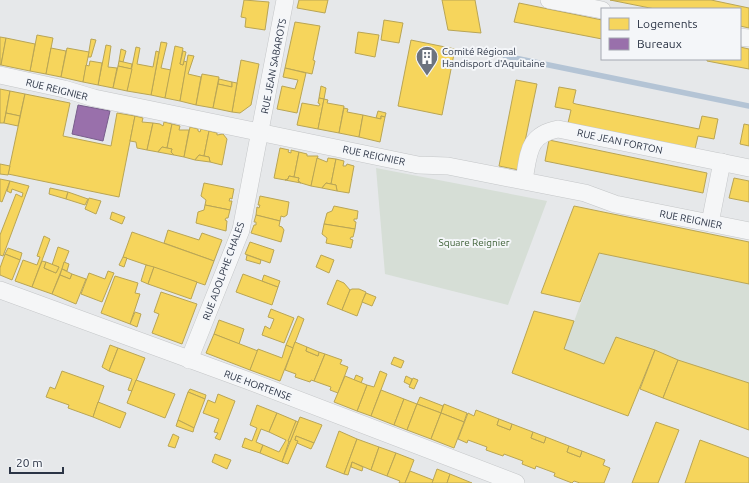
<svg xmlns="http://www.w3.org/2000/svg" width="749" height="483" viewBox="0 0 749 483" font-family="Ubuntu,sans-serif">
  <rect width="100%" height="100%" fill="#e6e8ea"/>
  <!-- green -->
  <g fill="#d6ded6">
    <path d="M376 168 547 201 508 305 385 274Z"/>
    <path d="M599 253 749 284V383L678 360 617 337 604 364 564 349Z"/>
  </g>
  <!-- homes -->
  <g fill="#f6d55c" stroke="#b9a555">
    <path d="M244 0 269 2 265 30 245 27 246 18 241 17Z"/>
    <path d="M299 0H328L325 13 297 8Z"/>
    <path d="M442 0H475L481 33 448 30Z"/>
    <path d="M610 0H711L749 8V28L740 26V9H655Z"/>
    <path d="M519 3 602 20V39L514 22Z"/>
    <path d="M384 20 403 23 399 43 381 40Z"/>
    <path d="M295 22 320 26 313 60 315 61 312 74 285 68Z"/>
    <path d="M358 32 379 35 375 57 355 53Z"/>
    <path d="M37 35 53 38 46 74 30 71Z"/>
    <path d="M0 37 6 38 1 65H0Z"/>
    <path d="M6 38 35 44 30 71 1 65Z"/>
    <path d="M91 39 96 40 91 57H88Z"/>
    <path d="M411 40 455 49 442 115 398 106Z"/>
    <path d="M161 42 167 43 161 68 171 70 165 98 151 95Z"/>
    <path d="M106 45 111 46 108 67 117 68 113 88 98 85Z"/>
    <path d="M175 46 183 48 180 64 183 65 184 61 187 62 180 101 165 98Z"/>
    <path d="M136 47 140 48 137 64 153 67 156 51 159 52 151 95 127 91Z"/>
    <path d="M740 47 749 49V69L707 61V59H740Z"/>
    <path d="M51 48 66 51 61 77 46 74Z"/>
    <path d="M67 48 89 52 83 82 61 77Z"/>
    <path d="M121 49 126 51 123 62 119 61Z"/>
    <path d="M183 51 186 52 183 65 180 64Z"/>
    <path d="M188 55 194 56 188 74 201 77 196 105 180 101Z"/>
    <path d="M241 60 259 64 251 105 240 113 232 112Z"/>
    <path d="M90 61 102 63 98 85 83 82 86 65 89 66Z"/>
    <path d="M119 61 132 64 131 69 118 66Z"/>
    <path d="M118 66 132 69 127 91 113 88Z"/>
    <path d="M285 68 306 73 297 113 277 109 282 86 295 89 298 80 283 77Z"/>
    <path d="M202 74 219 77 213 108 196 105Z"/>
    <path d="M219 79 232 82V87L218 84Z"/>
    <path d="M516 80 537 84 519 170 499 166Z"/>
    <path d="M232 82 237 83 232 112 213 108 218 84 232 87Z"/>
    <path d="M321 86 326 88 324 99 319 98Z"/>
    <path d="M559 87 576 90 573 103 576 104 699 129 702 116 718 119 714 139 698 136 695 149 568 123 571 110 555 107Z"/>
    <path d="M0 89 10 91 4 123H0Z"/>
    <path d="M10 91 25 94 20 116 6 113Z"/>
    <path d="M25 94 70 103 63 136 111 146 117 113 135 116 119 197 8 174Z"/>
    <path d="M319 98 324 99 318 129 297 125 302 103 319 106 320 104 318 103Z"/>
    <path d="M324 99 328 100 327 103 344 106 339 133 318 129Z"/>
    <path d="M344 108 348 109 347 112 363 115 359 137 339 133Z"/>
    <path d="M378 111 386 113 385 117 381 116V119L376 118Z"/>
    <path d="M6 113 20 116 18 126 4 123Z"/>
    <path d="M363 115 381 119V116L385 117 380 142 359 137Z"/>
    <path d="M135 116 143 118 142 122 153 123 147 150 137 148 136 142 130 141Z"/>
    <path d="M164 122 172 124 167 148 162 147 158 152 147 150 153 123 160 124 163 126Z"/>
    <path d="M172 124 180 126 179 130H189L184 157 174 155 171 152 172 149 167 148Z"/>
    <path d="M744 124 749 125V146L740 144Z"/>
    <path d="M190 127 198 129V131L200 132 201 129 209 131 204 156 199 155 195 160 184 157Z"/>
    <path d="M209 131 217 133V135L223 134 227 139 222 165 210 162 209 157 204 156Z"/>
    <path d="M549 140 707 173 703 193 545 161Z"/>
    <path d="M162 147 172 149 171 152 174 155 158 152Z"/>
    <path d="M280 148 289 150 288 152 291 153V150L299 152 294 177 289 176 288 179 285 180 274 178Z"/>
    <path d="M299 152 307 154V156H318L311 186 301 183 298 181 299 178 294 177Z"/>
    <path d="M199 155 209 157 210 162 195 160Z"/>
    <path d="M317 158 327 162 328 158 336 159 331 184 326 183 322 188 311 186Z"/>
    <path d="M336 159 344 161 343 166H346L347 164 354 166 349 193 337 191 336 185 331 184Z"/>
    <path d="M0 164 10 166 8 175 0 174Z"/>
    <path d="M289 176 299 178 298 181 301 183 285 180 288 179Z"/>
    <path d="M734 178 749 181V202L729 198Z"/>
    <path d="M0 179 10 181 2 202 0 201Z"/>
    <path d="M10 181 29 186 3 256 0 255V235L16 194 22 197 23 193 12 189 11 193 7 191Z"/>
    <path d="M204 183 234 189 232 199 230 198 229 201H232L230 210 205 205 206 200 201 196Z"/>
    <path d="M326 183 336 185 337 191 322 188Z"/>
    <path d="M50 188 68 192 66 199 49 194Z"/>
    <path d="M68 192 88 199 85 205 66 199Z"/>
    <path d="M260 196 289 202 287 215 284 217 281 216 280 221 256 215 257 207 259 208 260 205H258Z"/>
    <path d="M89 198 101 201 96 214 85 209Z"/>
    <path d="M205 205 230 210 228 218H226L225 220 227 221 226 231 196 223 198 212 204 210Z"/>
    <path d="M334 206 358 211 357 219H354V221L356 222 355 229 324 224 327 213 332 211Z"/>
    <path d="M574 206 749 242V284L599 253 580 302 541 293Z"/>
    <path d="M112 212 125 217 122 224 110 219Z"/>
    <path d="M256 215 280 221 279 226 282 227 284 230 281 242 251 233 254 225H256V222H254Z"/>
    <path d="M324 224 355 229 353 237H351L350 239 353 240 351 248 326 243 327 238 322 234Z"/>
    <path d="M168 230 199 240 202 233 222 240 214 261 164 243Z"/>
    <path d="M132 232 214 261 205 285 123 257Z"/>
    <path d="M44 236 50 239 32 287 15 281 23 260 37 265 40 257 37 256Z"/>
    <path d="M250 242 274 250 270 263 245 254Z"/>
    <path d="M58 247 69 251 52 294 32 287 42 261 46 262 44 268 56 273 59 267 52 265Z"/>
    <path d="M8 248 22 253 20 260 5 254Z"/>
    <path d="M5 254 20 260 12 280 0 275V268Z"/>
    <path d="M247 255 261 260 260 264 246 260Z"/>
    <path d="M321 255 334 260 329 273 316 267Z"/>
    <path d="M123 257 127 258 124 267 119 265Z"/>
    <path d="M46 262 59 267 56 273 44 268Z"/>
    <path d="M64 262 69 264 67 271 62 269Z"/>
    <path d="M146 265 154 267 148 284 141 281Z"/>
    <path d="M154 267 197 282 191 299 148 284Z"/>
    <path d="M62 269 72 274 70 279 60 275Z"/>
    <path d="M108 271 114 273 102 302 81 294 89 273 105 279Z"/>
    <path d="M72 274 86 279 76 304 52 294 60 275 70 279Z"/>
    <path d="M243 274 278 287 272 305 236 292Z"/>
    <path d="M264 275 280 281 278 287 262 281Z"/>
    <path d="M115 276 138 283 135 293 140 294 130 324 101 313Z"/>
    <path d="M337 280 344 283 350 290 342 310 327 304Z"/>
    <path d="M352 289H359L366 292 357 316 342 310 350 290Z"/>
    <path d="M161 292 197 304 182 344 152 333 159 314 154 312Z"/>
    <path d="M366 293 376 297 372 306 362 302Z"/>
    <path d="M271 309 294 318 284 343 262 335 265 326 270 329 274 319 268 317Z"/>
    <path d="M534 311 574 321 564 349 604 364 616 337 655 350 628 416 512 373Z"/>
    <path d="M135 312 141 314 137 327 130 324Z"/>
    <path d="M298 316 304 319 293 348 286 345Z"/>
    <path d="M219 320 244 329 239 344 214 334Z"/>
    <path d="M214 334 258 351 250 370 206 353Z"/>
    <path d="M295 342 307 347 306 351 318 356 319 352 325 354 314 381 311 380 310 382 295 377 296 374 285 370Z"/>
    <path d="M110 345 118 348 109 371 102 367Z"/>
    <path d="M286 345 293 348 280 381 250 370 258 349 282 358Z"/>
    <path d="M307 347 319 352 318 356 306 351Z"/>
    <path d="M118 348 145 358 132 391 128 390 132 379 109 371Z"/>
    <path d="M655 350 678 360 663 398 640 389Z"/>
    <path d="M325 354 342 360 340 364 348 367 338 393 330 390 331 387 314 381Z"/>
    <path d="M394 357 404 361 401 368 391 364Z"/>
    <path d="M678 360 749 383V430L663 398Z"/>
    <path d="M62 371 104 386 93 417 68 408 69 405 46 397 50 387 55 389Z"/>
    <path d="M380 371 387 374 371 416 357 411 367 385 374 387Z"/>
    <path d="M356 375 363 378 361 383 354 380Z"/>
    <path d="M345 376 367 385 357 411 334 402Z"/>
    <path d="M406 376 412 379 410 385 404 382Z"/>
    <path d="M413 378 418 380 414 389 409 387Z"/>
    <path d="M136 380 175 394 165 418 127 403Z"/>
    <path d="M190 389 206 395 205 399 188 392Z"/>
    <path d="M381 390 404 399 394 425 371 416Z"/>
    <path d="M188 392 205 399 194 428 178 420Z"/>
    <path d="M218 394 235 401 220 440 215 438 218 433 214 432 219 419 203 413 208 400 215 403Z"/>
    <path d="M420 397 443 406 441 413 417 404Z"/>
    <path d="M404 399 417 404 407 430 394 425Z"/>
    <path d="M98 402 126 413 120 428 93 417Z"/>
    <path d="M417 404 441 413 431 439 407 430Z"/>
    <path d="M444 404 467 413 464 422 441 413Z"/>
    <path d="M257 405 277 413 269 432 261 429 256 442 263 445 260 453 242 447 245 438 252 441 257 428 250 425Z"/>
    <path d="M476 410 499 419 497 425 510 430 512 424 533 432 531 438 544 443 546 437 569 446 567 452 580 457 582 451 605 460 603 465 610 468 604 483H580L574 481 572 483 554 476 555 473 536 466 535 469 522 464 523 461 504 454 503 456 486 450 487 447 468 440 467 443 458 439 468 413 474 416Z"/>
    <path d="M277 413 296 421 282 462 260 453 263 445 279 452 286 440 269 432Z"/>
    <path d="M441 413 464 422 454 448 431 439Z"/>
    <path d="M300 417 322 425 314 443 296 436 295 440 298 441 288 464 282 462Z"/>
    <path d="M499 419 512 424 510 430 497 425Z"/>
    <path d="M178 420 194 428 193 432 176 426Z"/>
    <path d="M296 421 298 422 290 442 288 441Z"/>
    <path d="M656 422 679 430 658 483H632Z"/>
    <path d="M339 431 357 439 344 474 326 467Z"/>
    <path d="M533 432 546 437 544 443 531 438Z"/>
    <path d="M173 434 179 437 175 448 168 446Z"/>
    <path d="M296 436 314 443 311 449 297 443 298 441 295 440Z"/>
    <path d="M357 439 379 447 371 470 352 462 348 475 344 474Z"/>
    <path d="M700 440 749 458V483H685Z"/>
    <path d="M569 446 582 451 580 457 567 452Z"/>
    <path d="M379 447 396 453 387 476 371 470Z"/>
    <path d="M396 453 414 460 405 483H399L400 481 387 476Z"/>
    <path d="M215 454 231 460 227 469 212 462Z"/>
    <path d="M352 462 363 467 362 471 351 467Z"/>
    <path d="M437 469 450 474 447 483H432Z"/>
    <path d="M410 471 433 480 432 483H405Z"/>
    <path d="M450 474 472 483H447Z"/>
  </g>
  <!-- offices -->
  <path fill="#9970ab" stroke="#785e8c" d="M78 105 110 111 103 141 72 134Z"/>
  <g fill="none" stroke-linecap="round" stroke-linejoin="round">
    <!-- stream -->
    <path stroke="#b4c4d5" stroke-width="5.5" d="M505 56 749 106"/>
    <!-- street casing -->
    <g stroke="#c4c6c8" stroke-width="18">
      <g id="street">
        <path d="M549 0 602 10"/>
        <path d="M740 37 749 38"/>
        <path d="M0 75 64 89 94 98 418 165 448 166 585 193 615 204 749 231"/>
        <path d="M524 180C529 154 527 135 558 129L749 168"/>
        <path d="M710 223 722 162"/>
        <path d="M0 290 249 381 516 483"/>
        <path d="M189 360 241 230 285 0"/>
      </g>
    </g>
    <!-- street -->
    <use href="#street" stroke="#f5f6f7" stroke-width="17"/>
  </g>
  <!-- icons -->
  <defs>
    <g id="building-pin" transform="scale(1.15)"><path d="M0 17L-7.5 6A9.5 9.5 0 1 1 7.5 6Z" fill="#6c737f" stroke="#f4f6f9"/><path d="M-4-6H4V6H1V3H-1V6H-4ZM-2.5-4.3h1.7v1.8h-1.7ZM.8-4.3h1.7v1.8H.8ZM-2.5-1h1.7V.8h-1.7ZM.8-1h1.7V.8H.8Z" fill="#fff"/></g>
  </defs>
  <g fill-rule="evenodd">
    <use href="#building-pin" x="427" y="57"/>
  </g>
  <g text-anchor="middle" stroke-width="4" stroke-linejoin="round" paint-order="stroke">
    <!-- poi labels -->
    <g font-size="10" fill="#2b3445" stroke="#f4f6f9" text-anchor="start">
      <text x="442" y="55">Comité Régional<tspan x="442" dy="12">Handisport d'Aquitaine</tspan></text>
    </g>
    <!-- street labels -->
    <g font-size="10" fill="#2b3445" stroke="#f4f6f9">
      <text transform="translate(273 66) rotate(-79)" y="4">RUE JEAN SABAROTS</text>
      <text transform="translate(57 89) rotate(14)" y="4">RUE REIGNIER</text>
      <text transform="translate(620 141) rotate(12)" y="4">RUE JEAN FORTON</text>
      <text transform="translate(374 155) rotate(12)" y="4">RUE REIGNIER</text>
      <text transform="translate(691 219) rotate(11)" y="4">RUE REIGNIER</text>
      <text transform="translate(223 271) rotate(-70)" y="4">RUE ADOLPHE CHALES</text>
      <text transform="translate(258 385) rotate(20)" y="4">RUE HORTENSE</text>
    </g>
    <!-- park labels -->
    <g font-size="10" fill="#3f6138" stroke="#f4f6f9">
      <text x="474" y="246">Square Reignier</text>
    </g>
  </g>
  <!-- legend -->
  <rect x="601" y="8" width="140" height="52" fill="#f4f6f9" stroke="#a4a8b1"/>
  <rect x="609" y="18" width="20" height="12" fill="#f6d55c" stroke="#a4a8b1"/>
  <text x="637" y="28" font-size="12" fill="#2b3445">Logements</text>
  <rect x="609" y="38" width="20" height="12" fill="#9970ab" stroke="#a4a8b1"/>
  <text x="637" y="48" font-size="12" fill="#2b3445">Bureaux</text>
  <!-- scale -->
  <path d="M10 467v6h53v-6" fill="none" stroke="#2b3445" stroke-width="2"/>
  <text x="16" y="467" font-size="12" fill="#2b3445" stroke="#f4f6f9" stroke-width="3" paint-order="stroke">20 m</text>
</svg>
